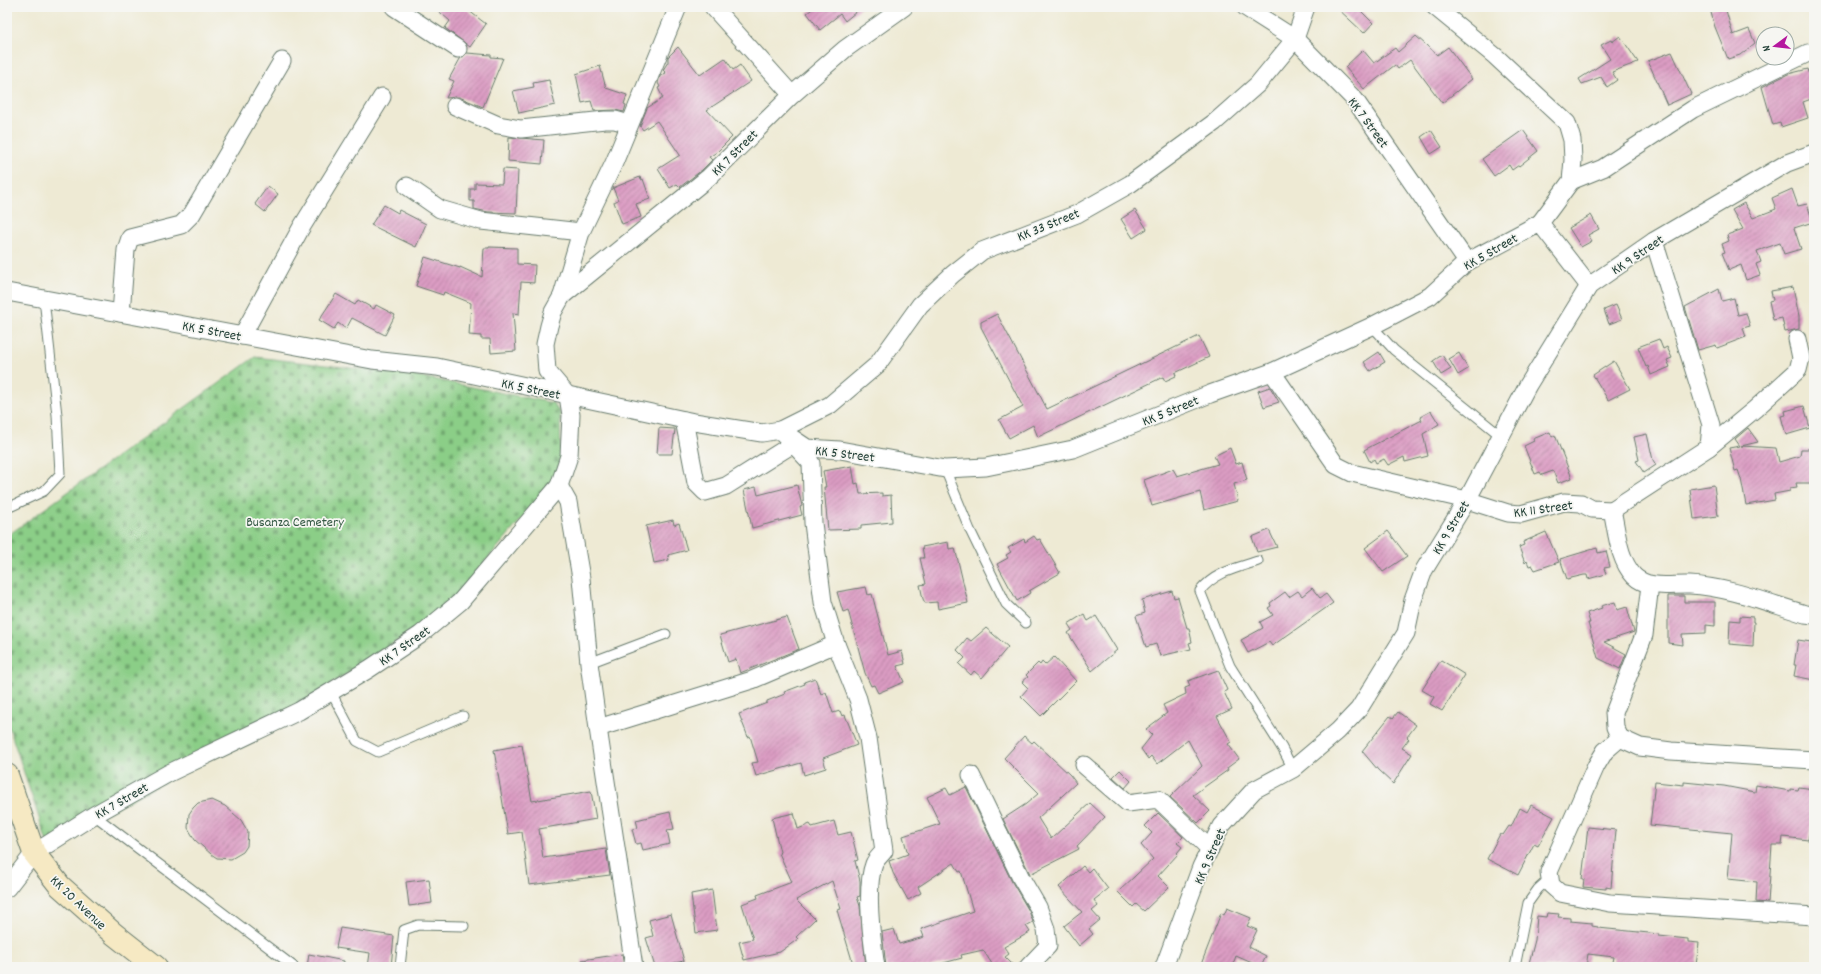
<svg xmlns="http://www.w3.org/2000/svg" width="1821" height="974" viewBox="0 0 1821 974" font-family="Dekko,sans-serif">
  <defs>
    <pattern id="cemetery-stones" width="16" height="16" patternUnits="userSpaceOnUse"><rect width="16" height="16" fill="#8bce87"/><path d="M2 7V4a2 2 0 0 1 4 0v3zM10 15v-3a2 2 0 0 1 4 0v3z" fill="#71a86f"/></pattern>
    <pattern id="building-hatch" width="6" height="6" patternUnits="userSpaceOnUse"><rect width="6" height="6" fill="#db9cc3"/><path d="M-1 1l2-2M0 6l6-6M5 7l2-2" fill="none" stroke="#b1809f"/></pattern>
  </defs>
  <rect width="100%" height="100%" fill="#f6f6f2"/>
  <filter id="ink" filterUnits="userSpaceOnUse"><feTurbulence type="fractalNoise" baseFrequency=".025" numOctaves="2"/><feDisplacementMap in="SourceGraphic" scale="8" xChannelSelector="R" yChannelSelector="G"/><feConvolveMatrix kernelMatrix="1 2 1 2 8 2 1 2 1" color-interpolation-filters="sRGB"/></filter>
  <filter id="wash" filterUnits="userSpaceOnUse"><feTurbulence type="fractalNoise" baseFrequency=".012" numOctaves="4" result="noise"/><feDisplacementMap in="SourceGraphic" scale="16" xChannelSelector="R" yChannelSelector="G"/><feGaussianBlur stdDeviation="0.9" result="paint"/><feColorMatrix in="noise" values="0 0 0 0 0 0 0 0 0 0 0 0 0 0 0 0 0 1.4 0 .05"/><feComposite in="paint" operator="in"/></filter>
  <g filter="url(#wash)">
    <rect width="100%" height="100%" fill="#eeead4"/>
    <!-- cemetery -->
    <path fill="url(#cemetery-stones)" stroke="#55865e" d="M255 357 412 375 553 403 560 413 561 463 548 488 451 602 400 639 263 728 48 845 7 721V536Z"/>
    <g id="blocks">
      <!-- building -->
      <g fill="url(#building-hatch)">
        <path d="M434 7H464L486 24 470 47 445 28 450 21Z"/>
        <path d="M815 7H862L845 21 840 14 820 30 807 13Z"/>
        <path d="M1336 7H1357L1373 23 1364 33Z"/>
        <path d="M1716 7H1725L1733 35 1749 29 1755 43 1740 55 1728 59 1715 27 1710 9Z"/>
        <path d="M1416 36 1437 55 1448 47 1472 79 1442 103 1410 60 1398 69 1395 65 1364 89 1345 67 1363 50 1374 63 1395 48 1398 52Z"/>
        <path d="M1620 36 1638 62 1612 72 1617 80 1607 87 1601 77 1582 84 1579 79 1610 59 1601 45 1611 40 1612 42Z"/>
        <path d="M678 47 700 75 725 58 733 70 740 65 751 81 707 110 732 137 717 152 709 157 712 160 702 170 680 187 677 184 670 188 658 169 680 155 657 121 643 130 640 126 647 108 663 98 658 88 660 87 658 83 660 76 666 73 663 70 668 62V57Z"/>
        <path d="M1672 52 1691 94 1667 105 1648 61Z"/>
        <path d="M467 53 491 55V57L503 58 483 107 459 97 446 98 454 81 449 79 460 59Z"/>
        <path d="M600 66 606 88 627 95 624 104 626 105 624 112 615 110 594 111 591 101 582 103 576 74Z"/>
        <path d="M1808 69 1814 87V98L1803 102 1808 118 1781 127 1780 123 1773 125 1762 87 1788 74Z"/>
        <path d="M549 80 555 105 519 113 513 91 534 87 533 83Z"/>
        <path d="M1431 130 1442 147 1431 154 1421 137Z"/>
        <path d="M1523 130 1538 151 1519 166V165L1512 170 1509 165 1494 176 1482 159Z"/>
        <path d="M509 137 544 140 542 164 508 161Z"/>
        <path d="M503 169 518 170 516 213 488 212 474 209V201H470V189H475V183L502 184Z"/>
        <path d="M640 177 641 180 643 179 650 199 636 204 641 217 622 224 614 202 618 200 613 188Z"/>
        <path d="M268 186 278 194 265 212 255 204Z"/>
        <path d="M1792 189 1798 206 1807 204 1813 222 1794 228 1801 249 1784 254 1780 243 1757 251 1761 262 1756 264 1760 275 1746 280 1741 265 1729 270 1722 253 1725 252 1722 244 1729 241 1727 235 1743 229 1732 210 1744 203 1753 218 1776 209 1772 198Z"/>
        <path d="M384 205 398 213 399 210 426 224 416 247 371 225Z"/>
        <path d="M1135 210 1147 229 1133 238 1121 219Z"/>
        <path d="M1591 215 1599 229 1588 235 1592 241 1581 247 1569 228Z"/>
        <path d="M489 247 517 248V264L535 265 534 283 521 282 519 314 513 313 516 351 491 353 490 339H481V336L469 335 471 303 444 292 443 295 416 286 425 257 460 268V267L482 277 484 248H489Z"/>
        <path d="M1793 287 1799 316V329L1785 332 1782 318 1773 320 1769 301 1773 300 1771 291Z"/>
        <path d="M1719 289 1722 301 1734 298 1738 315 1746 313 1750 326 1743 328 1746 337 1717 348 1716 345 1698 350 1685 307Z"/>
        <path d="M336 294 355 305 358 300 374 309 376 305 395 315 385 335 352 318 346 329 338 323 334 329 319 320Z"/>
        <path d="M1616 305 1622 319 1609 324 1604 310Z"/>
        <path d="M997 314 1047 409 1199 336 1209 357 1175 373 1176 376 1165 381 1163 377 1038 437 1033 425 1009 438 999 420 1023 407 981 327V322Z"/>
        <path d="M1659 339 1663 349 1667 347 1672 358 1667 360 1670 367 1651 375 1648 366 1646 367 1638 347Z"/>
        <path d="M1379 352 1385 362 1370 371 1364 362Z"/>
        <path d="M1459 353 1468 369 1458 375 1449 359Z"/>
        <path d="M1442 355 1451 369 1441 375 1433 361Z"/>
        <path d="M1614 361 1630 389 1608 400 1593 375Z"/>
        <path d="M1270 387 1279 402 1264 407 1258 391Z"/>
        <path d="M1804 406 1810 428 1786 435 1781 416 1786 415 1785 411Z"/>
        <path d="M1431 411 1439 424 1423 434 1428 456 1405 462 1404 457 1388 465 1384 459 1376 463 1374 459 1370 462 1364 450 1422 420 1420 417Z"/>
        <path d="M659 428 675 429 672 454H657Z"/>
        <path d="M1748 428 1758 442 1741 446 1776 448 1779 462 1800 456 1801 449H1814L1813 483H1796L1797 487 1790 488V491L1774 494 1775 500 1746 505 1741 479 1738 470 1735 471 1729 448 1740 446 1735 439Z"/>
        <path d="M1550 432 1552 437 1555 435 1572 478 1558 483 1553 471 1542 475 1540 472 1535 474 1524 446 1534 441 1533 439Z"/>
        <path d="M1647 434 1653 460 1656 465 1644 473 1636 461 1639 460 1634 437Z"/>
        <path d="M1230 448 1236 464 1242 462 1247 480 1234 484 1238 501 1204 510 1200 492 1152 506 1144 480 1173 469 1177 476 1218 464 1214 456Z"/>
        <path d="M852 466 855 484 858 483 860 494 882 493V496L891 495 892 522 861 525V529L828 530 824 487H826L823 471Z"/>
        <path d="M797 485 802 506 800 507 802 515 752 528 744 490 756 487 758 495Z"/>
        <path d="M1714 485 1718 516 1694 519 1690 489Z"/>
        <path d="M673 520 674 525 679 523 687 550 668 555 669 560 654 563 646 526Z"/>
        <path d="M1269 530 1277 547 1257 552 1252 537Z"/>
        <path d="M1388 531 1407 556 1383 572 1365 548Z"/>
        <path d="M1546 532 1559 562 1535 570 1532 565 1529 566 1527 561 1525 563 1519 547 1524 545 1523 542Z"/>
        <path d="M1034 536 1037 540 1040 539 1060 573 1029 591 1030 593 1017 601 997 564 1008 558 1006 555 1011 552 1008 548 1024 539 1025 542Z"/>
        <path d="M948 542 949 549 955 548 968 603 938 609 937 602 925 603 923 599 920 585 926 584 920 558H924L922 547Z"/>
        <path d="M1597 548 1598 553 1606 551 1610 567 1604 568 1606 574 1588 579 1587 575H1584L1567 579 1560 559Z"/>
        <path d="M866 587 868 595 872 594 888 655 902 651 905 664 897 666 904 682 878 693 874 685 871 686 865 673 848 610 843 612 837 592Z"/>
        <path d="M1312 588 1320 598 1326 594 1333 603 1272 646 1269 642 1248 653 1241 640 1263 628 1260 622 1273 615 1268 608 1271 606 1270 603 1285 592 1289 597 1298 591 1302 596Z"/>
        <path d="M1172 591 1174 598 1178 597 1187 628H1189L1192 642 1189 643 1191 649 1160 656 1156 644 1146 647 1136 616 1145 613 1142 600Z"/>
        <path d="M1668 596H1684V602H1715V626L1706 625V633L1682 634 1683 645 1668 643Z"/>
        <path d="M1615 602 1617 610 1627 607 1634 632 1604 642 1626 654 1620 669 1598 658 1588 623H1590L1587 613 1602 608 1601 606Z"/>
        <path d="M1084 614 1088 621 1096 616 1117 650 1092 671 1068 633 1072 630 1068 624Z"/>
        <path d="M1740 616 1753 617V622H1754L1753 646 1729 644 1730 620 1740 621Z"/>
        <path d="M787 617 799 649 740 673 736 659 728 662 720 635Z"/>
        <path d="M986 628 1008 647 982 678 974 671 971 675 959 664 965 658 957 650 967 638 971 641Z"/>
        <path d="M1798 640 1811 642 1810 647 1814 648V680L1794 676 1796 665H1794Z"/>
        <path d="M1054 657 1076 681 1041 716 1021 696 1028 688 1022 682 1028 677 1026 675 1038 663 1040 665 1042 662 1045 665Z"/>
        <path d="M1441 660 1465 675 1442 711 1430 704 1434 697 1422 690Z"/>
        <path d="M1218 670 1227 690 1224 692 1232 709 1217 716 1231 742 1228 744 1239 759 1227 768 1228 770 1193 795 1210 811 1198 823 1170 797 1202 766 1188 740 1157 764 1151 756 1148 759 1141 749 1152 735 1146 729 1167 713 1163 705 1186 694 1185 688 1190 686 1188 681Z"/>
        <path d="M815 678 821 694 826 692 833 713 840 711 842 716 845 715 857 745 823 758 826 768 804 775 801 763 756 776 752 763 758 762 750 736 748 737 739 714 767 703V701L785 694 784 692 805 684 804 682Z"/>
        <path d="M1398 712 1416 725 1407 737 1409 739 1402 748 1412 754 1393 784 1378 770 1362 751 1390 716 1393 718Z"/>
        <path d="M1024 736 1032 743 1034 741 1070 775 1076 783 1038 818 1051 839 1090 803 1105 817 1077 846 1079 849 1030 874 1003 819 1026 804 1039 793 1004 758Z"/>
        <path d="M522 745 532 801 591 791 596 819 539 829 543 858 606 849 610 875 529 885 522 832 508 834 494 750Z"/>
        <path d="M1120 770 1131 781 1125 788 1113 777Z"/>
        <path d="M1655 782 1684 785V782L1724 786 1755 792 1756 785 1790 791V789L1798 790 1799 787 1814 789V817H1813L1808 840 1783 837 1782 845H1772L1768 903 1756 902 1757 882 1728 879 1732 833 1650 825Z"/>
        <path d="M966 787 1012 882 1029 911 1033 922 1026 926 1030 932 1004 947 1009 954 1005 957 1015 967H994L983 950 961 955 962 958 929 967H886L882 932 894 929 899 944 924 937 921 929 973 911 961 871 959 872 954 863 918 887 921 893 908 900 893 873 889 861 908 854 903 836 940 824 927 797 946 788 950 795Z"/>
        <path d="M212 800 225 806 241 820 248 832 247 846 243 852 231 859 217 858 211 854 195 840 188 828 189 814 193 808 198 803Z"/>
        <path d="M1531 805 1554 817 1538 846 1534 844 1518 875 1487 859 1500 834 1503 835 1509 826 1511 827 1520 808 1527 812Z"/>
        <path d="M670 812 674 829 667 830 670 844 643 850 641 843 636 844 632 829 638 828 636 820Z"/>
        <path d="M794 813 798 829 810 824 812 827 834 821 838 835 851 832 858 860 855 861 860 881V896L857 897 860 906 866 967H854L837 910 841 909 832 881 796 900 815 919 796 937 798 939 780 952 744 960 739 942 753 939 742 904 758 898 757 895 792 882 779 853 780 852 772 818Z"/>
        <path d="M1158 813 1183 837 1177 843 1182 847 1177 853 1178 854 1158 876 1169 887 1144 911 1136 904 1133 907 1118 892 1153 859 1141 845 1152 833 1145 826Z"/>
        <path d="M1588 827 1616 830 1611 888 1606 887V889L1583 887 1584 879H1582Z"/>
        <path d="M1083 866 1088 872 1092 868 1108 889 1094 900 1098 906 1092 911 1100 920 1089 929 1093 934 1079 946 1064 926 1082 912 1059 887Z"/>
        <path d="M429 879 432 903 409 906 406 882Z"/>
        <path d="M712 890 717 930 696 933 691 894Z"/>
        <path d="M1227 908 1251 918 1247 926 1257 930 1249 947 1266 956 1261 967 1236 956 1232 967H1200L1221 913 1224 915Z"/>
        <path d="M1547 913 1559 914 1558 917 1570 918V921L1592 923V926L1598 927V928L1659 934V936L1688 939V942L1699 943 1696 965 1695 967H1612L1614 957 1588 954 1586 967H1528L1535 940 1537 916 1546 917Z"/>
        <path d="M671 914 684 961 655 967 646 938 653 936 649 920Z"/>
        <path d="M340 928 394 936 391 967H368L370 953 336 948Z"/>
        <path d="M309 954 344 961 343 967H307Z"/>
        <path d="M622 954 624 967H583L582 960Z"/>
      </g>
    </g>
  </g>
  <g filter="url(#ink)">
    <use href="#blocks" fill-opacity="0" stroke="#677a6c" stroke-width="1"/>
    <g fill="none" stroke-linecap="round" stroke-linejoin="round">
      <!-- service casing -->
      <g stroke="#677a6c" stroke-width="11">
        <g id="service">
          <path d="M1372 326 1394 350 1501 436"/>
          <path d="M945 469 970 530 1006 604 1026 623"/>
          <path d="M7 505 12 506 44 491 60 474 57 415 44 299"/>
          <path d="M1258 561C1237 568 1215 572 1200 591L1230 666 1282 748 1293 769"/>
          <path d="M589 663 666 634"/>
          <path d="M331 692 357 741 378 752 463 716"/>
          <path d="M94 815 293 966"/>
          <path d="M400 967 404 930 418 925 464 926"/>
          <path d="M1515 967 1528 903 1538 889 1549 879"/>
        </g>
      </g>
      <!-- minor casing -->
      <g stroke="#677a6c" stroke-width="19">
        <g id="minor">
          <path d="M394 7 458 49"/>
          <path d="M713 7 792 95"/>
          <path d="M1245 7 1295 39 1355 100 1467 262"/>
          <path d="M1435 7 1495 56 1567 123 1572 140 1573 160 1571 181 1540 223"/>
          <path d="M455 106 498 125 521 129 605 120H615L629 124"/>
          <path d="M1571 181 1603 168 1693 109 1808 53 1814 52"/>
          <path d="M407 186 440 209 481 221 581 232"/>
          <path d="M7 292 372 360 437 367 694 422 762 433 780 430 807 448 840 450 945 469 986 467 1073 449 1210 394 1272 372 1372 326 1430 296 1467 262 1540 223 1589 286"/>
          <path d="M562 296 709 177 792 95 845 49 904 7"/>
          <path d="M121 313 126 250 130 238 181 225 192 214 282 61"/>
          <path d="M242 336 301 228 382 97"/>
          <path d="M1272 372 1336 465 1352 473 1467 500 1508 513 1521 514 1564 502 1581 503 1592 509 1612 510C1617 531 1618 559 1634 576 1648 590 1672 584 1690 585 1729 587 1768 603 1805 614L1814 615"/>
          <path d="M684 420 696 483 705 492 726 486 793 444"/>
          <path d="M1709 447 1755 409 1798 370 1801 358 1797 339"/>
          <path d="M559 486 568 502 581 578 589 663 598 728 634 967"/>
          <path d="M1612 510 1709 447 1711 425 1654 241"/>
          <path d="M1650 585 1644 635 1614 713 1615 727 1620 738 1605 751 1596 766 1549 872 1551 885 1560 893 1610 903 1814 916"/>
          <path d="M598 728 752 680 836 644"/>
          <path d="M1620 738 1640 747 1671 751 1814 760"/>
          <path d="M1084 765 1128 803 1158 799 1210 849"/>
          <path d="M971 775 1021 878 1038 907 1046 929 1048 946 1028 967"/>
          <path d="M7 888 34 853 94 815 169 773 299 711 369 669 420 635 460 602 559 486 569 456 571 415 568 396 547 371 545 344 549 326 553 312 562 296 581 232 614 163 678 7"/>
          <path d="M876 967C872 941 865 887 874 864 876 859 881 855 884 851L868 738 858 699 836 644 823 602 813 523 811 463 780 430 830 405 877 365 920 305 953 274 982 251 1077 214 1130 184 1215 122 1258 84 1295 39 1306 7"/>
          <path d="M1164 967 1201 867 1221 826 1254 790 1293 769 1338 731 1359 709 1383 670 1406 633 1413 600 1424 570 1467 500 1528 385 1589 286 1654 241 1787 163 1814 153"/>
        </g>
      </g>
      <!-- secondary casing -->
      <g stroke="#677a6c" stroke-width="24">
        <path id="secondary" d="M7 775 34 853 60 886 114 934 156 967"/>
      </g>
      <!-- service -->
      <use href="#service" stroke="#fff" stroke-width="9"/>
      <!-- minor -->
      <use href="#minor" stroke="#fff" stroke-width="17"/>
      <!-- secondary -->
      <use href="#secondary" stroke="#f6e9c3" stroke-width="22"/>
    </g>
  </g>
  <g text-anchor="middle" stroke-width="3.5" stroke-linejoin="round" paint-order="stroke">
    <!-- street labels -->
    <g font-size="14" fill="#1f3d34" stroke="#f6f6f2">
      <text transform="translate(1369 122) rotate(54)" y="5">KK 7 Street</text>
      <text transform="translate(734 152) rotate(-45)" y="5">KK 7 Street</text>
      <text transform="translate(1048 224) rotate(-22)" y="5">KK 33 Street</text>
      <text transform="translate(1490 251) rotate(-30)" y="5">KK 5 Street</text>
      <text transform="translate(1637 254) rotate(-34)" y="5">KK 9 Street</text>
      <text transform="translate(212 330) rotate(11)" y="5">KK 5 Street</text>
      <text transform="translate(531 388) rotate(12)" y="5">KK 5 Street</text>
      <text transform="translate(1170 410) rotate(-22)" y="5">KK 5 Street</text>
      <text transform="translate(845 453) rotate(7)" y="5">KK 5 Street</text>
      <text transform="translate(1543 508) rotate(-8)" y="5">KK 11 Street</text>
      <text transform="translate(1450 527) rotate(-59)" y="5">KK 9 Street</text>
      <text transform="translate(404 645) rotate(-35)" y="5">KK 7 Street</text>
      <text transform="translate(121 800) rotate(-30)" y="5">KK 7 Street</text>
      <text transform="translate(1209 856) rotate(-66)" y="5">KK 9 Street</text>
      <text transform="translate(79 902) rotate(44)" y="5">KK 20 Avenue</text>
    </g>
    <!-- park labels -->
    <g font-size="14" fill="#355a45" stroke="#f6f6f2">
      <text x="295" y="526">Busanza Cemetery</text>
    </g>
  </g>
  <!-- margin -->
  <rect width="1821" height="974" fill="none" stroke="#f6f6f2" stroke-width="24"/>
  <!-- north arrow -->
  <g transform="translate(1775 46) rotate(255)"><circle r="19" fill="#f6f6f2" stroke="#a0aca6"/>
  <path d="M0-3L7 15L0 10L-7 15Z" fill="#b5179e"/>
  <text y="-6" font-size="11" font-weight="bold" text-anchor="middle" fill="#1f3d34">N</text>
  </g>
</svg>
